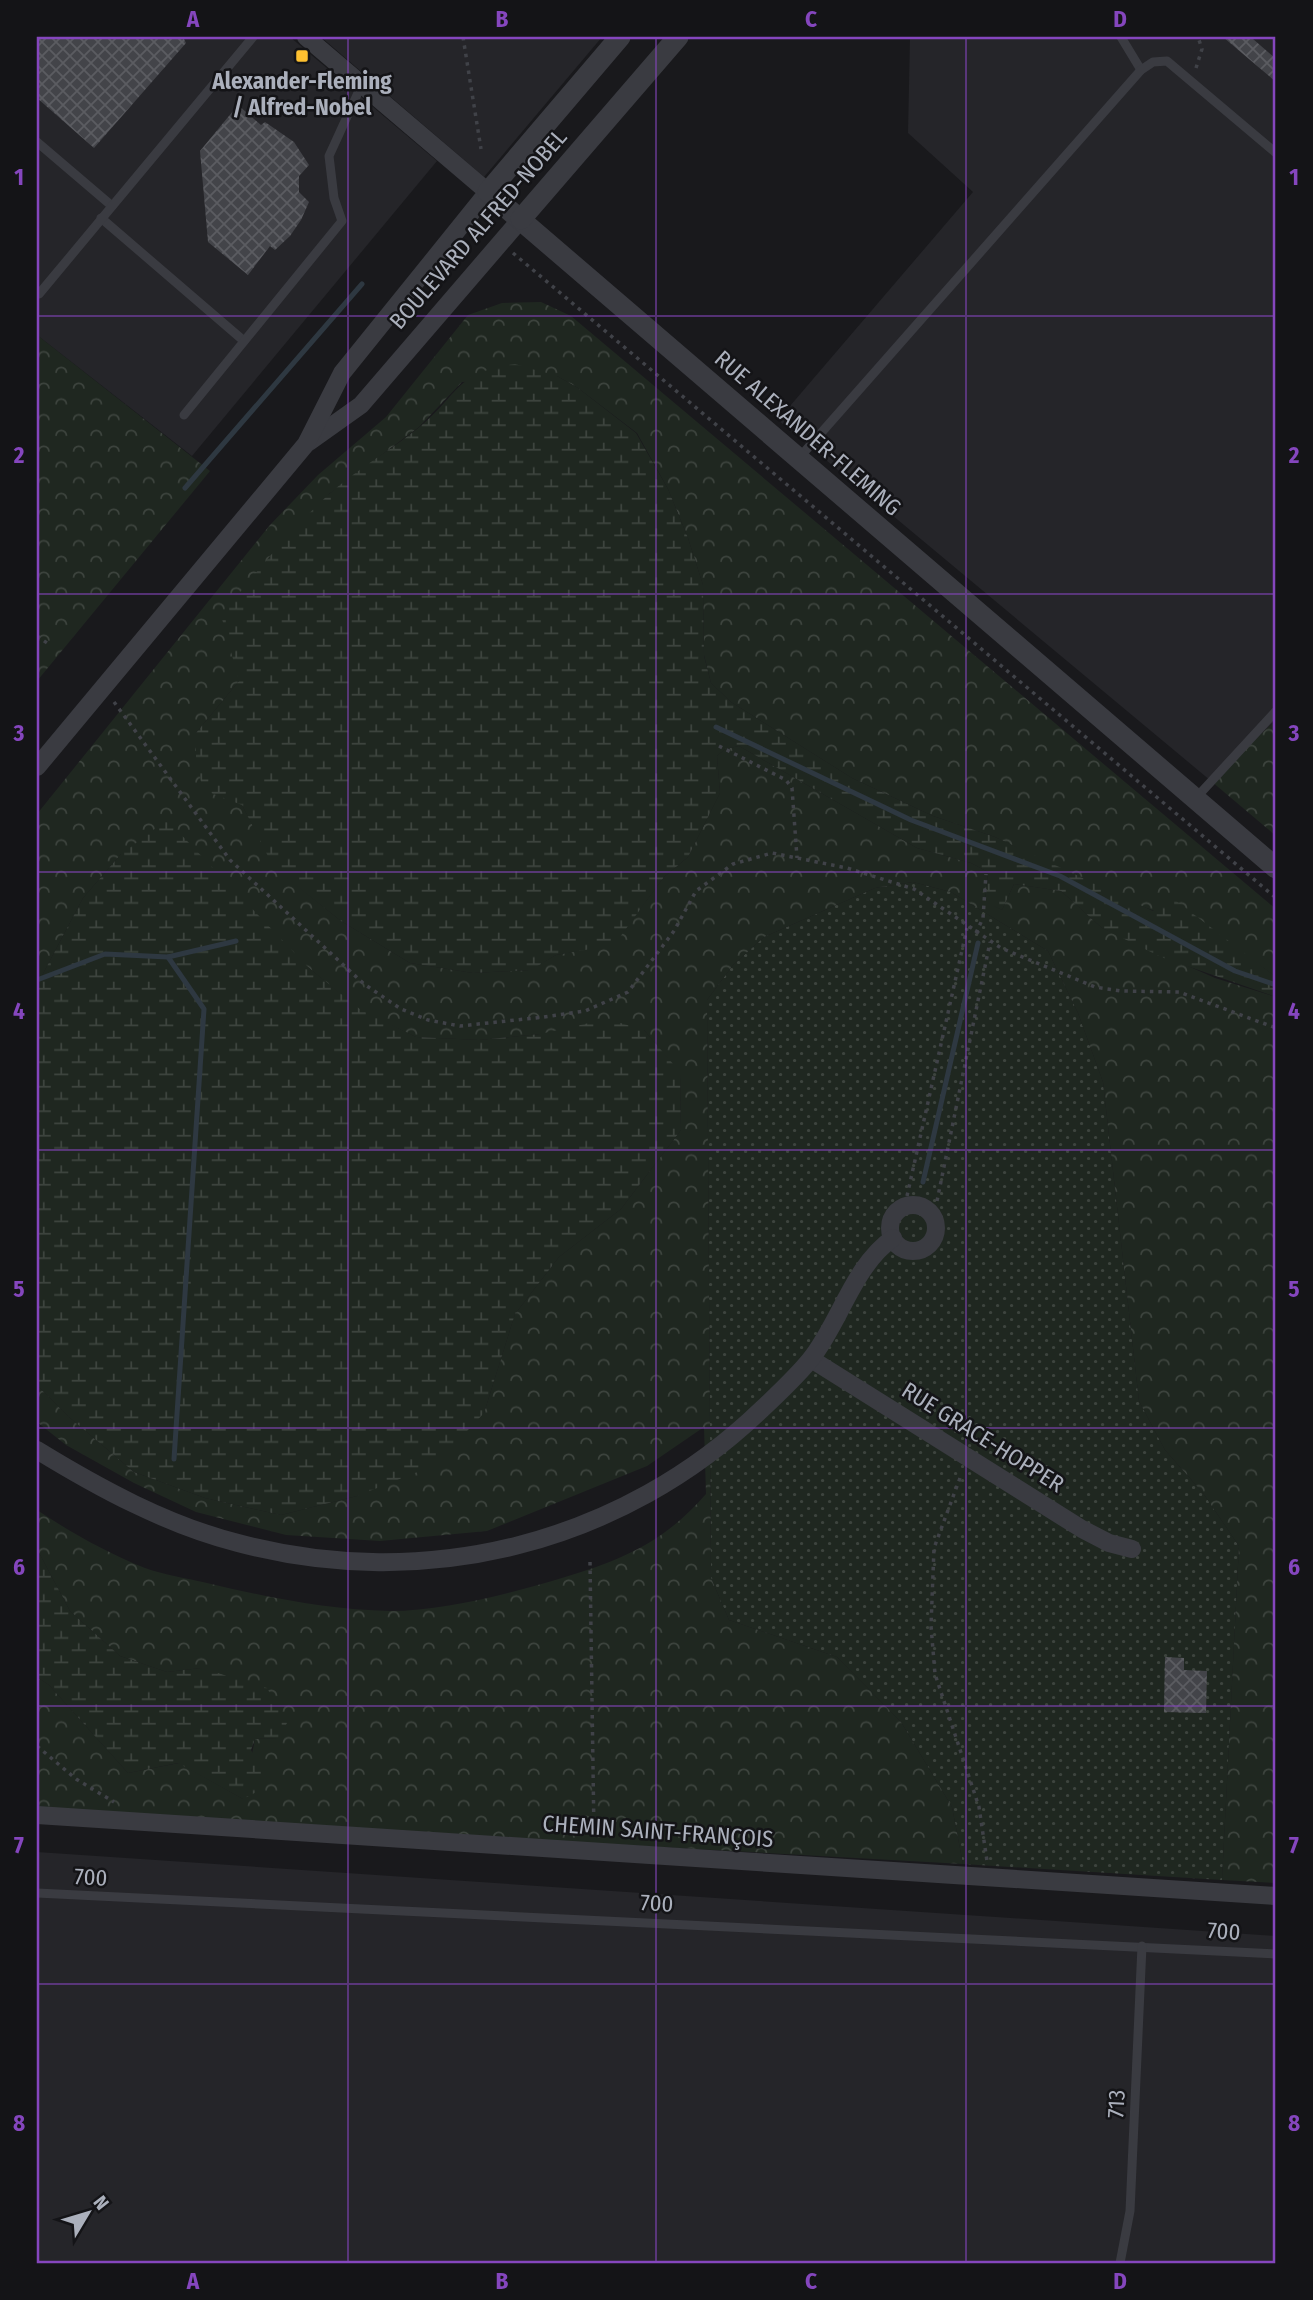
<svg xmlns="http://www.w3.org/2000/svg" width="1313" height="2300" viewBox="0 0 1313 2300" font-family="'Fira Sans Condensed',sans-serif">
  <defs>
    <pattern id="grass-dots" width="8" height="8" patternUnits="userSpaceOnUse" patternTransform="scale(1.75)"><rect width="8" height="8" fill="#1f2720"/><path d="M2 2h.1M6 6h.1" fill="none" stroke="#3d443e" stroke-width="1.8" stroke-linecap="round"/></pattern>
    <pattern id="forest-crowns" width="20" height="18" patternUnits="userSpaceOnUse" patternTransform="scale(1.75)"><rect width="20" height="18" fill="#1f2720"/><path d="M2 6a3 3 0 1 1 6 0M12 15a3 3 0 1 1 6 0" fill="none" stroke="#3d443e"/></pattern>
    <pattern id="wetland-marsh" width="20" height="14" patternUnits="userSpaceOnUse" patternTransform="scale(1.75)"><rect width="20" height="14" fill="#1f2720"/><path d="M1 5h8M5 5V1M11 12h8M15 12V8" fill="none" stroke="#3d443e"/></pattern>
    <pattern id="building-cross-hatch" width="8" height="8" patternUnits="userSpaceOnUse" patternTransform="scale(1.75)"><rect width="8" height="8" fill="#434449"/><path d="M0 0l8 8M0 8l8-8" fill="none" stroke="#5b5c61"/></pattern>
  </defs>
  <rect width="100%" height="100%" fill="#19191c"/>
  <!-- built -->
  <g fill="#252529">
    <path d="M37 37H290L437 161 192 456 37 335Z"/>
    <path d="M321 37H602L484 177Z"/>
    <path d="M910 37H1276V720L1211 781 778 420 973 192 908 133Z"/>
    <path d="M37 1852 1276 1936V2263H37Z"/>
  </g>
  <!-- grass -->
  <path fill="url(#grass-dots)" d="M913 882 951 892 1048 951 1078 1013 1103 1082 1139 1401 1165 1450 1203 1493 1239 1546 1222 1880 963 1864 952 1807 901 1722 837 1657 729 1620 711 1578 707 1000 733 965 764 937 875 888Z"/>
  <!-- forest -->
  <g fill="url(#forest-crowns)">
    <path d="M541 302 571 316 1276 909V977L1222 938 1114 895 995 837 933 816 852 778 731 702 711 683 704 655 703 585 688 538 668 489 637 433 578 388 557 376 462 382 419 427 329 494 239 681 196 733 242 805 275 868 341 921 410 963 473 973 530 970 556 955 614 944 664 877 688 857 720 793 717 756 725 749 739 746 917 848 971 863 988 872 985 901 1002 910 1014 884 1061 891 1102 928 1215 978 1276 997V1883L1222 1880 1239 1546 1203 1493 1165 1450 1139 1401 1103 1082 1078 1013 1048 951 951 892 913 882 875 888 764 937 733 965 707 1000 711 1578 729 1620 837 1657 901 1722 952 1807 963 1864 37 1812V1677L49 1685 128 1773 179 1763 243 1799 255 1739 279 1738 201 1668 167 1672 120 1656 70 1611 37 1549V1510C70 1532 107 1553 145 1568 164 1575 186 1578 207 1583 266 1597 328 1610 390 1611 441 1611 503 1595 552 1581 616 1562 661 1546 706 1494L704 1427 647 1466 487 1531 380 1541 286 1535 196 1512 134 1483 66 1445 37 1422V1385L69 1417 134 1472 205 1498 281 1515 357 1496 484 1413 515 1314 559 1257 621 1209 681 1130 680 1073 644 1030 540 1034 479 1040 416 1037 361 1011 309 968 121 854 83 898 37 985V814L270 525 318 475 386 417 468 315 502 303Z"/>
    <path d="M37 335 210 471 37 681Z"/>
    <path d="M1276 720V836L1211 781Z"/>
  </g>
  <!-- wetland -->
  <g fill="url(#wetland-marsh)">
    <path d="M515 364 557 376 578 388 636 433 668 489 688 538 703 585 704 656 711 683 731 702 852 778 933 816 995 837 1153 911 1175 900 1276 977V997L1161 957 1102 928 1061 891 1014 884 1002 910 985 902 988 872 971 863 917 848 739 746 725 749 717 756 720 793 688 857 664 877 614 945 556 955 531 970 473 973 410 963 341 921 274 868 242 805 203 790 196 761V733L239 681 221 615C255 574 288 532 327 496 354 471 388 452 417 429 460 395 453 373 515 364Z"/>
    <path d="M167 820 309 968 361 1010 416 1037 479 1040 540 1034 607 1019 644 1030 680 1072 681 1130 621 1209 559 1257 515 1314 484 1413 435 1465 357 1496 281 1515 205 1498 134 1472 69 1417 37 1385V985L83 898 121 854Z"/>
    <path d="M37 1549 70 1611 120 1656 167 1672 201 1668 267 1688 287 1723 279 1738 255 1739 251 1750 265 1776 262 1789 243 1799 178 1763 128 1773 49 1685 37 1677Z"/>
  </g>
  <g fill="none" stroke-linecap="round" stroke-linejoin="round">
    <!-- stream -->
    <g stroke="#2e3841" stroke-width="5">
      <path d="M185 488 362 284"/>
      <path d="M716 727 911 820 1060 876 1235 971 1276 985"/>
      <path d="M168 957 204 1009 174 1459"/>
      <path d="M37 980 105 954 168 957 236 941"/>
      <path d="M923 1182 978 943"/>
    </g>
  </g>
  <!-- building -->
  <g fill="url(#building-cross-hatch)">
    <path d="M37 37H183L186 43 94 148 37 98Z"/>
    <path d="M1223 37H1255L1253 39 1276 59V82Z"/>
    <path d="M238 105 261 125 265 122 294 142 309 165 299 176V192L309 202 301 220 290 236 275 250 270 246 248 275 208 242 200 151Z"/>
    <path d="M1165 1657 1184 1658V1670L1207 1671 1206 1713 1164 1712Z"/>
  </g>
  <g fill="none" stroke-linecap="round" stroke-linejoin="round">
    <!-- path -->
    <g stroke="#404248" stroke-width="3.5" stroke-dasharray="3.5 5" stroke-linecap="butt">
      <path d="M463 37 481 149"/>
      <path d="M1196 68 1202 49 1198 37"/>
      <path d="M513 253 1276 898"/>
      <path d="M37 636 50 645"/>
      <path d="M114 702 230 860 364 984 401 1009 428 1020 460 1026 544 1017 585 1011 628 992 674 931 696 891 733 864 772 853 847 868 914 889 1001 948 1095 987 1121 991 1179 992 1276 1028"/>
      <path d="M719 746 786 780 792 788 797 858"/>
      <path d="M976 933 983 918 986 874"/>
      <path d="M907 1196 967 928"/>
      <path d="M937 1201 990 942"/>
      <path d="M960 1478 934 1548 931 1626 935 1674 979 1807 987 1861"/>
      <path d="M590 1562 594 1835"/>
      <path d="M37 1746 76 1779 114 1802"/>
    </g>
    <!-- service -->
    <g stroke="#3a3b41" stroke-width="9">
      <path d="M1121 37 1141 70"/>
      <path d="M37 142 112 206"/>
      <path d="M101 218 244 341"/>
      <path d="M39 294 253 37"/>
      <path d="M184 415 342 221 334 198 329 156 362 84"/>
      <path d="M799 458 1141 70 1153 62 1167 61 1276 153"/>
      <path d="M1195 799 1276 711"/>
      <path d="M37 1893 1276 1954"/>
      <path d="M1120 2263 1130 2211 1142 1946"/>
    </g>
    <!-- minor -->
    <g stroke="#3a3b41" stroke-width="18">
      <path d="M309 442 361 405 521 219"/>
      <path d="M37 767 306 444 342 373 488 192 306 37"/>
      <circle cx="913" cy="1228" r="23"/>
      <path d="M811 1359 1082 1529 1109 1543 1132 1549"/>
      <path d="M37 1450C99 1488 167 1525 238 1543 425 1593 622 1544 762 1409 778 1394 796 1377 810 1360 840 1323 853 1266 893 1238"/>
      <path d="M37 1815 1276 1896"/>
    </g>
    <!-- tertiary -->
    <g stroke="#3a3b41" stroke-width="21">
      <path d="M620 37 488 192 1276 868"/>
      <path d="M521 219 678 37"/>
    </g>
  </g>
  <!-- grid -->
  <path fill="none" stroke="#8546be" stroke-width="2" stroke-opacity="0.55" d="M348 37V2263M656 37V2263M966 37V2263M37 316H1276M37 594H1276M37 872H1276M37 1150H1276M37 1428H1276M37 1706H1276M37 1984H1276"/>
  <!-- markers -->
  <rect fill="#fdc030" stroke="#141417" stroke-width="2.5" x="295" y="49" width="14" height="14" rx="3.5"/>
  <g text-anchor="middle" stroke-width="5" stroke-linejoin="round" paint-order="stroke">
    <!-- poi labels -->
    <g font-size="23" font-weight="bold" fill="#abb0bc" stroke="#141417">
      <text x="302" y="89">Alexander-Fleming<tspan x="302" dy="26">/ Alfred-Nobel</tspan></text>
    </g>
    <!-- street labels -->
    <g font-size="23" fill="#abb0bc" stroke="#141417">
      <text transform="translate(478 229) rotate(-49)" y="8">BOULEVARD ALFRED-NOBEL</text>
      <text transform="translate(808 433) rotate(41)" y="8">RUE ALEXANDER-FLEMING</text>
      <text transform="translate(983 1437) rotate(32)" y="8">RUE GRACE-HOPPER</text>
      <text transform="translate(658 1831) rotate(4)" y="8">CHEMIN SAINT-FRANÇOIS</text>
      <text transform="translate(91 1877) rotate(3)" y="8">700</text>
      <text transform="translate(657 1903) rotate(3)" y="8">700</text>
      <text transform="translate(1224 1931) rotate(4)" y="8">700</text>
      <text transform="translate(1116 2104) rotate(-87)" y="8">713</text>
    </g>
  </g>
  <!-- border -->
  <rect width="1313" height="2300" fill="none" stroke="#141417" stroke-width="77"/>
  <!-- north arrow -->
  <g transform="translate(88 2213) rotate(52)" stroke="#141417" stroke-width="5" paint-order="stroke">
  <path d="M0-5L12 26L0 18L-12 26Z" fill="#abb0bc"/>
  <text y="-10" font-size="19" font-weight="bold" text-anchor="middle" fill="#abb0bc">N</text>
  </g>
  <rect x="38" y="38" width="1236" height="2224" fill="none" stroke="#8546be" stroke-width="2.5"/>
  <g font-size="23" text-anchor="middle" font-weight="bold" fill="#8546be">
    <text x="193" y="27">A</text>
    <text x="502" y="27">B</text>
    <text x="811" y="27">C</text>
    <text x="1120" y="27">D</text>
    <text x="19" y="185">1</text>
    <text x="1294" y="185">1</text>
    <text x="19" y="463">2</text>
    <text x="1294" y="463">2</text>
    <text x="19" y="741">3</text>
    <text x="1294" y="741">3</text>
    <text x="19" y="1019">4</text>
    <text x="1294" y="1019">4</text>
    <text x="19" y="1297">5</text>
    <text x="1294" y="1297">5</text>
    <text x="19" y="1575">6</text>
    <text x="1294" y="1575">6</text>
    <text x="19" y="1853">7</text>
    <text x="1294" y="1853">7</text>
    <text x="19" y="2131">8</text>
    <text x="1294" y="2131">8</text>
    <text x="193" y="2289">A</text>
    <text x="502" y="2289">B</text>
    <text x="811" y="2289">C</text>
    <text x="1120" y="2289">D</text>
  </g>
</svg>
